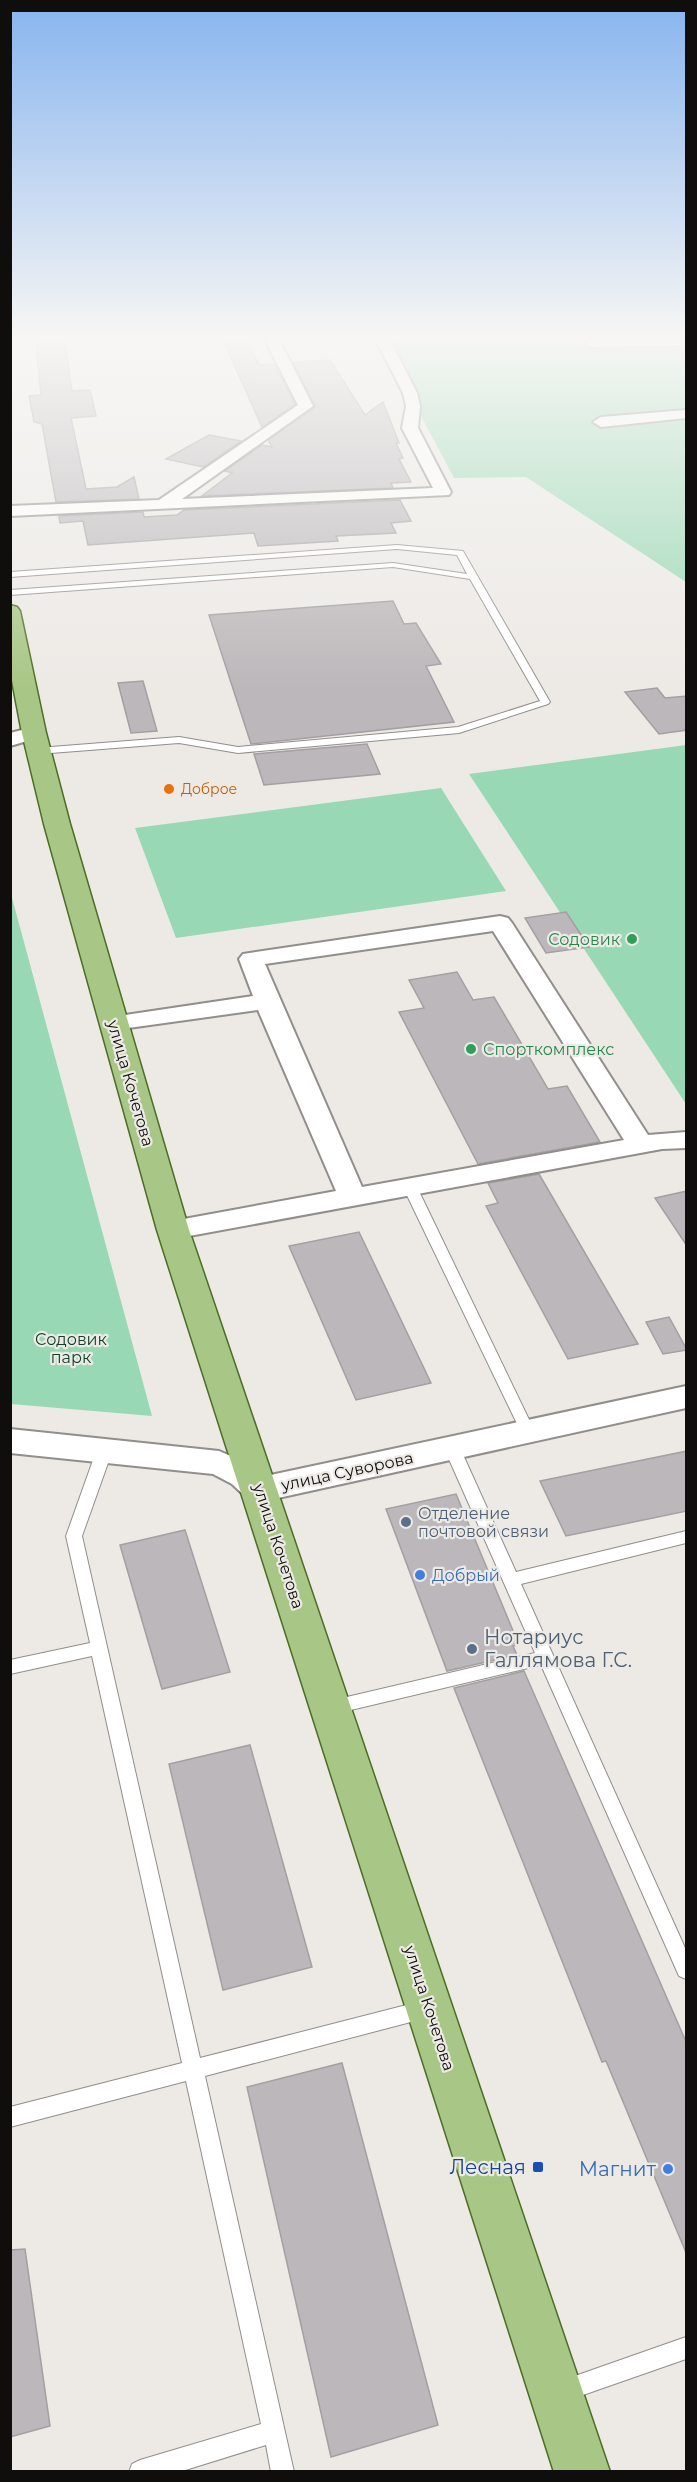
<svg xmlns="http://www.w3.org/2000/svg" width="697" height="2482" viewBox="0 0 697 2482" font-family="Montserrat,sans-serif">
  <rect width="100%" height="100%" fill="#edeae6"/>
  <!-- green -->
  <g fill="#99d8b4">
    <path d="M384 340H686V582L526 477 454 478 382 343Z"/>
    <path d="M686 745V1104L469 774Z"/>
    <path d="M441 788 506 891 176 938 135 828Z"/>
    <path d="M10 894H11L152 1416 11 1404Z"/>
  </g>
  <!-- building -->
  <g fill="#bbb7ba" stroke="#a39fa2" stroke-width="1.5">
    <path d="M223 340H247L259 365 274 364 295 404 262 427Z"/>
    <path d="M65 342 72 391 90 390 96 416 71 418 86 489 117 487 134 477 139 499 56 502 42 424 34 422 29 396 41 395 36 343Z"/>
    <path d="M330 360 365 415 383 402 399 443H396L403 458 399 459 411 482 391 483 393 488 202 496 232 473 225 471 262 445 272 447 268 440 314 408 315 405 293 362Z"/>
    <path d="M209 435 241 441 203 467 166 459Z"/>
    <path d="M400 500 411 521 391 523 396 533 336 536 338 541 258 546 254 533 88 545 83 521 60 523 59 516 143 512 144 517 177 515 184 510Z"/>
    <path d="M393 601 404 624 416 623 441 664 426 666 454 722 251 744 209 615Z"/>
    <path d="M143 681 157 731 131 733 118 683Z"/>
    <path d="M657 688 665 698 687 696V730L659 734 625 692Z"/>
    <path d="M367 744 380 774 264 785 254 754Z"/>
    <path d="M566 912 589 947 546 953 525 918Z"/>
    <path d="M457 972 473 1000 494 997 548 1089 567 1086 600 1142 478 1164 399 1012 424 1008 409 980Z"/>
    <path d="M539 1174 638 1344 568 1359 486 1206 498 1203 488 1183Z"/>
    <path d="M687 1191V1246L655 1198Z"/>
    <path d="M359 1232 431 1383 356 1400 289 1246Z"/>
    <path d="M669 1317 687 1350 663 1354 646 1322Z"/>
    <path d="M687 1451V1511L566 1536 540 1481Z"/>
    <path d="M456 1494 519 1645 513 1646 517 1655 447 1671 386 1509Z"/>
    <path d="M185 1530 230 1672 162 1689 120 1545Z"/>
    <path d="M524 1671 687 2044V2255L606 2061 602 2062 454 1688Z"/>
    <path d="M250 1745 312 1967 223 1990 169 1764Z"/>
    <path d="M342 2063 438 2425 331 2457 247 2087Z"/>
    <path d="M25 2249 50 2426 10 2437V2250Z"/>
  </g>
  <g fill="none" stroke-linecap="round" stroke-linejoin="round">
    <!-- lane casing -->
    <g stroke="#918e8b" stroke-width="2">
      <g id="lane">
        <path d="M397 545 463 551 550 702 548 704 459 733 238 753 179 743 38 754 33 751 38 748 179 737 238 747 458 727 540 701 470 579 393 567 10 595V590L393 563 467 574 457 555 397 549 10 577V572Z"/>
        <path d="M409 1181 416 1185 535 1432 533 1436H523L521 1432 402 1185Z"/>
        <path d="M452 1442 457 1444 460 1448 516 1572 686 1531V1543L521 1584 686 1950V1979L679 1976 541 1665 334 1714 328 1712 325 1707 328 1702 334 1700 535 1653 444 1448 447 1444Z"/>
        <path d="M105 1443 110 1445 113 1449 82 1536 200 2058 426 2000 433 2002 436 2009 433 2016 426 2018 205 2076 294 2472H271L266 2445 179 2472H129L132 2464 140 2460 261 2424 186 2081 10 2127V2107L182 2063 92 1656 10 1674V1660L90 1643 66 1536 97 1449 100 1445Z"/>
        <path d="M686 2337V2359L563 2402 555 2399 552 2391 555 2383Z"/>
      </g>
    </g>
    <!-- street casing -->
    <g stroke="#918e8b" stroke-width="4">
      <g id="street">
        <path d="M265 340H279L313 406 182 499 433 488 402 428 406 406 403 393 376 340H390L417 393 420 406 418 428 451 492 449 495 10 516V506L159 500 298 405Z"/>
        <path d="M587 340H686V345L592 347 585 343Z"/>
        <path d="M686 410V418L601 427 593 422 601 417Z"/>
        <path d="M34 727 41 729 44 733 41 737 10 746V733Z"/>
        <path d="M500 916 508 918 512 923 648 1135 686 1132V1148L662 1149 173 1239 163 1237 159 1230 163 1223 173 1221 336 1191 258 1010 114 1030 105 1028 102 1023 105 1018 253 996 239 959 243 954ZM493 931 624 1140 362 1187 265 964Z"/>
        <path d="M686 1386V1408L260 1502 248 1499 232 1484 213 1474 10 1453V1429L219 1451 254 1466 266 1476Z"/>
      </g>
    </g>
    <!-- primary casing -->
    <g stroke="#4d6d26" stroke-width="3">
      <path id="primary" d="M10 605 17 607 20 611 46 733 70 824 189 1230 610 2472H554L157 1230 44 824 22 733 10 670Z"/>
    </g>
    <!-- lane -->
    <use href="#lane" fill="#fff" fill-rule="evenodd"/>
    <!-- street -->
    <use href="#street" fill="#fff" fill-rule="evenodd"/>
    <!-- primary -->
    <use href="#primary" fill="#a8c685" fill-rule="evenodd"/>
  </g>
  <!-- sky -->
  <linearGradient id="sky" x2="0" y2="1"><stop stop-color="#87b4ef"/><stop offset="0.49" stop-color="#f7f6f4"/><stop offset="1" stop-color="#f7f6f4" stop-opacity="0"/></linearGradient>
  <rect width="697" height="688" fill="url(#sky)"/>
  <!-- markers -->
  <circle fill="#e8710a" stroke="#edeae6" stroke-width="2" cx="169" cy="789" r="6"/>
  <g fill="#2e9e5b" stroke="#edeae6" stroke-width="2">
    <circle cx="632" cy="939" r="6"/>
    <circle cx="471" cy="1049" r="6"/>
  </g>
  <g fill="#5c6f8a" stroke="#edeae6" stroke-width="2">
    <circle cx="406" cy="1522" r="6"/>
    <circle cx="472" cy="1649" r="6"/>
  </g>
  <g fill="#3f7fe0" stroke="#edeae6" stroke-width="2">
    <circle cx="420" cy="1575" r="6"/>
    <circle cx="668" cy="2169" r="6"/>
  </g>
  <rect fill="#1a4fb4" stroke="#edeae6" stroke-width="2" x="532" y="2161" width="12" height="12" rx="3"/>
  <g text-anchor="middle" stroke-width="4.5" stroke-linejoin="round" paint-order="stroke">
    <!-- far-food labels -->
    <g font-size="14" fill="#c56008" stroke="#edeae6" text-anchor="start">
      <text x="181" y="794">Доброе</text>
    </g>
    <!-- leisure labels -->
    <g font-size="16" fill="#27864d" stroke="#edeae6" text-anchor="end">
      <text x="620" y="945">Содовик</text>
      <text x="483" y="1055" text-anchor="start">Спорткомплекс</text>
    </g>
    <!-- street labels -->
    <g font-size="16" fill="#0f0e0d" stroke="#edeae6">
      <text transform="translate(131 1083) rotate(74)" y="6">улица Кочетова</text>
      <text transform="translate(347 1471) rotate(-12)" y="6">улица Суворова</text>
      <text transform="translate(279 1546) rotate(72)" y="6">улица Кочетова</text>
      <text transform="translate(430 2008) rotate(72)" y="6">улица Кочетова</text>
    </g>
    <!-- park labels -->
    <g font-size="16" fill="#12412a" stroke="#edeae6">
      <text x="71" y="1345">Содовик<tspan x="71" dy="18">парк</tspan></text>
    </g>
    <!-- service labels -->
    <g font-size="16" fill="#4e5e75" stroke="#edeae6" text-anchor="start">
      <text x="418" y="1519">Отделение<tspan x="418" dy="18">почтовой связи</tspan></text>
    </g>
    <!-- shop labels -->
    <g font-size="16" fill="#366cbe" stroke="#edeae6" text-anchor="start">
      <text x="432" y="1581">Добрый</text>
    </g>
    <!-- near-service labels -->
    <g font-size="20" fill="#4e5e75" stroke="#edeae6" text-anchor="start">
      <text x="484" y="1644">Нотариус<tspan x="484" dy="23">Галлямова Г.С.</tspan></text>
    </g>
    <!-- near-transit labels -->
    <g font-size="20" fill="#164399" stroke="#edeae6" text-anchor="end">
      <text x="526" y="2174">Лесная</text>
    </g>
    <!-- near-shop labels -->
    <g font-size="20" fill="#366cbe" stroke="#edeae6" text-anchor="end">
      <text x="656" y="2176">Магнит</text>
    </g>
  </g>
  <!-- border -->
  <rect width="697" height="2482" fill="none" stroke="#0f0e0d" stroke-width="24"/>
</svg>
